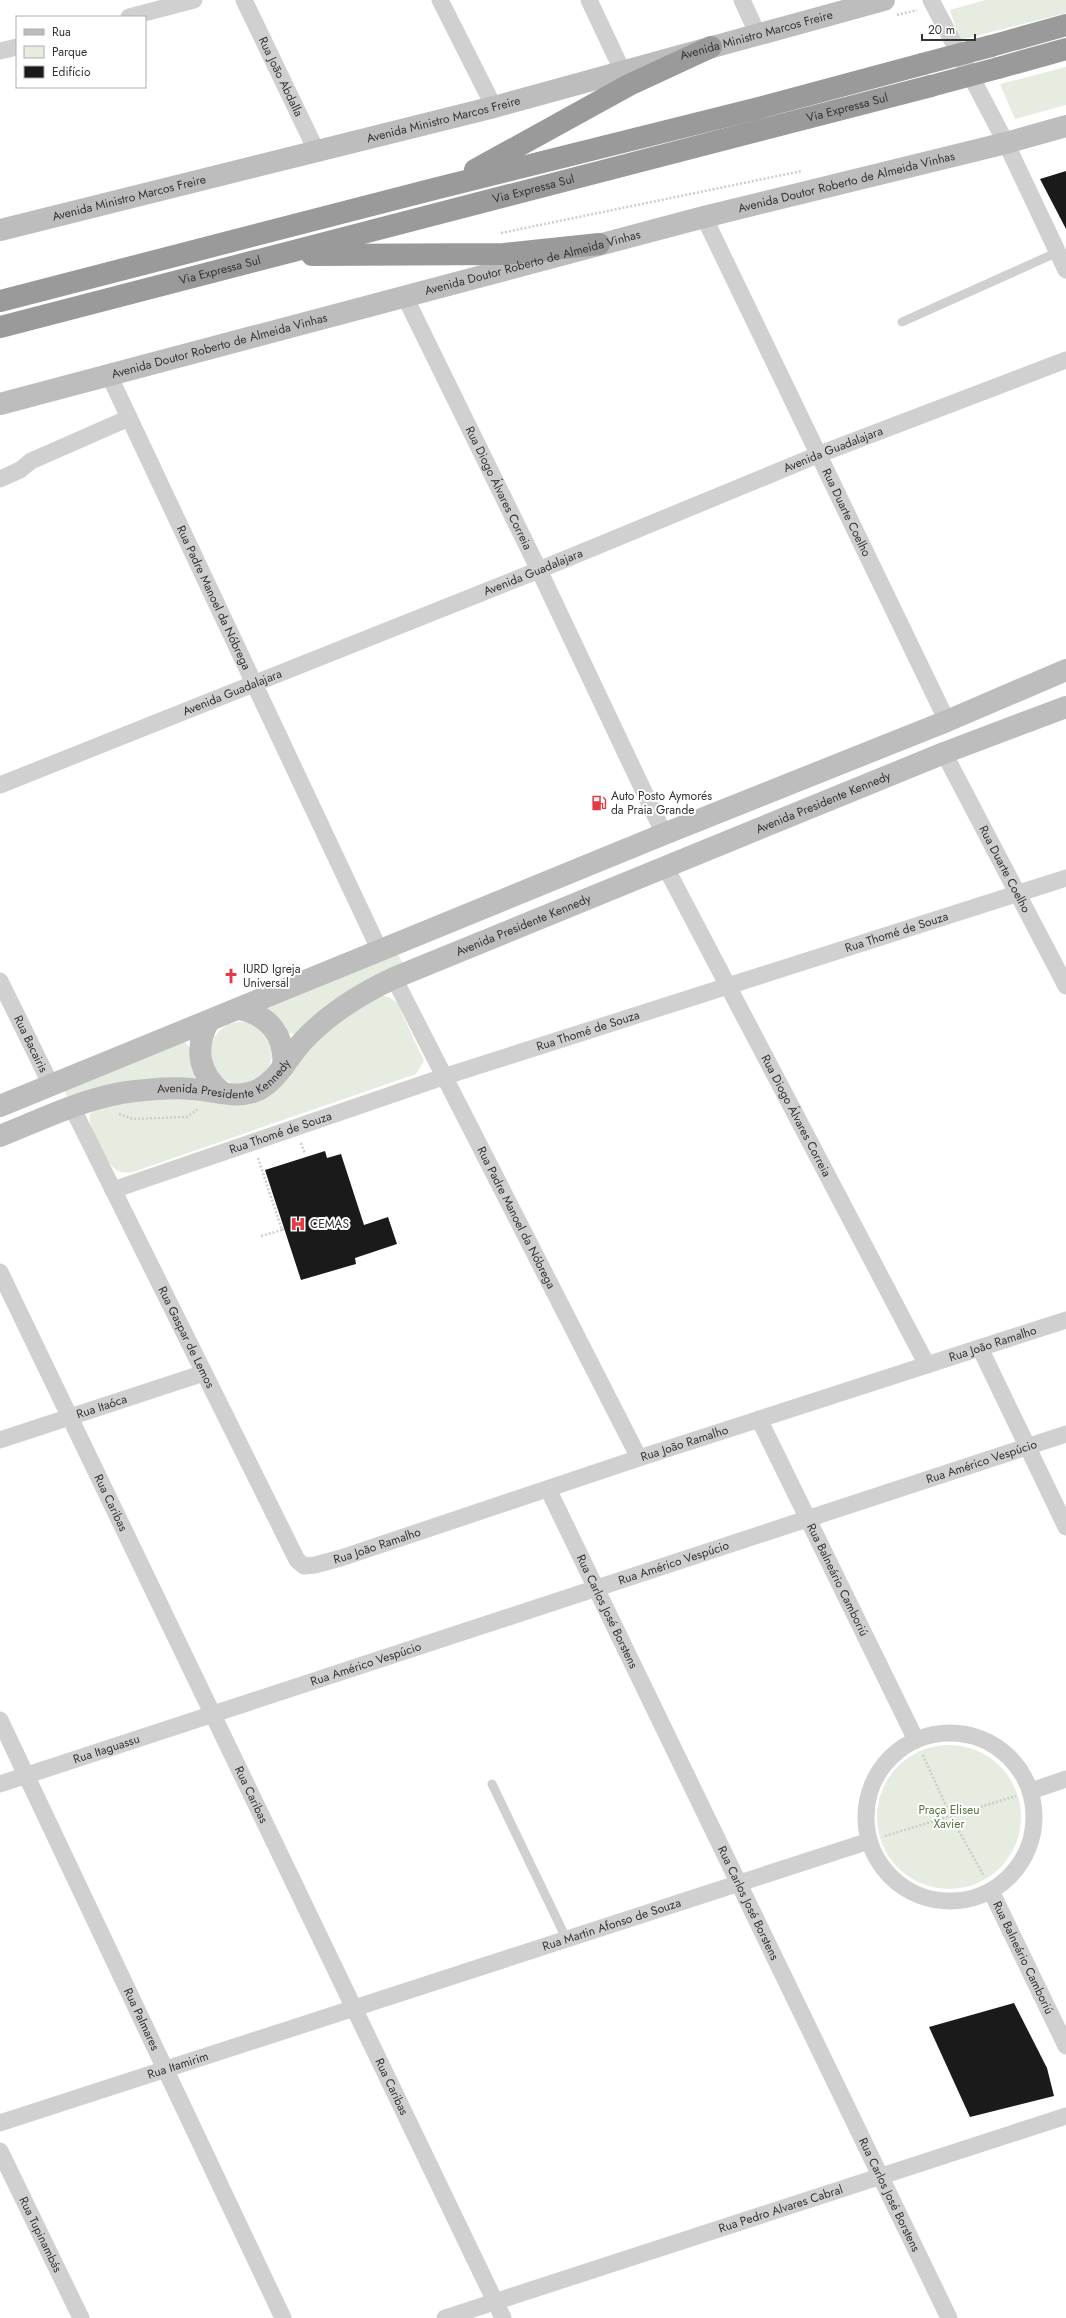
<svg xmlns="http://www.w3.org/2000/svg" width="1066" height="2318" viewBox="0 0 1066 2318" font-family="Jost,sans-serif">
  <rect width="100%" height="100%" fill="#fff"/>
  <!-- green -->
  <g fill="#e6ecdf">
    <path d="M985 0H1066V13L960 40 950 10Z"/>
    <path d="M1066 67V105L1015 119 1000 84Z"/>
    <path d="M398 954 403 964 295 1034 288 1033 267 1009Z"/>
    <path d="M379 995 389 997 397 1003 424 1061 416 1074 133 1172C126 1173 120 1173 115 1169 107 1163 87 1125 90 1115 92 1110 97 1108 102 1106L172 1097 230 1102 301 1056 328 1030Z"/>
    <circle cx="241" cy="1053" r="31"/>
    <path d="M185 1042 190 1048 196 1075 194 1079 68 1099 64 1089Z"/>
    <circle cx="949" cy="1817" r="72"/>
  </g>
  <!-- building -->
  <g fill="#1a1a1a">
    <path d="M1066 171V229L1040 179Z"/>
    <path d="M325 1151 327 1158 341 1154 364 1225 388 1217 397 1244 355 1258 356 1264 349 1266 301 1280 265 1170Z"/>
    <path d="M1014 2003 1047 2068 1054 2096 970 2117 929 2027Z"/>
  </g>
  <g fill="none" stroke-linecap="round" stroke-linejoin="round">
    <!-- path -->
    <g stroke="#cdcdcd" stroke-width="2.5" stroke-dasharray="2 2" stroke-linecap="butt">
      <path d="M897 15 917 10"/>
      <path d="M501 233 802 171"/>
      <path d="M119 1114 133 1119 187 1117 198 1109"/>
      <path d="M301 1143 305 1154"/>
      <path d="M258 1158 282 1230 284 1229"/>
      <path d="M261 1236 282 1230"/>
      <path d="M923 1755 951 1817 984 1876"/>
      <path d="M885 1836 1016 1796"/>
    </g>
    <!-- lane -->
    <g stroke="#d0d0d0" stroke-width="9">
      <path d="M902 322 1058 252"/>
      <path d="M492 1784 566 1938"/>
    </g>
    <!-- street -->
    <g stroke="#d0d0d0" stroke-width="17">
      <path id="s1" d="M244 0 317 152"/>
      <path d="M440 0 494 107"/>
      <path d="M589 0 622 70"/>
      <path d="M742 0 758 35"/>
      <path d="M931 0 1006 143 1066 270"/>
      <path d="M129 17 194 0"/>
      <path d="M0 51 17 47"/>
      <path id="s2" d="M704 217 947 721"/>
      <path id="s3" d="M404 295 539 570 664 834"/>
      <path id="s4" d="M109 375 380 951"/>
      <path d="M0 479 20 470 31 461 129 418"/>
      <path id="s5" d="M944 753 1066 986"/>
      <path id="s6" d="M0 785 539 570 820 454 1066 360"/>
      <path id="s7" d="M665 866 927 1365"/>
      <path id="s8" d="M394 978 639 1458"/>
      <path id="s9" d="M0 981 51 1085"/>
      <path id="s10" d="M72 1107 297 1560 304 1566 315 1565 341 1558 639 1458 1066 1320"/>
      <path id="s11" d="M113 1190 443 1077 1066 878"/>
      <path id="s12" d="M0 1272 503 2318"/>
      <path d="M980 1348 1066 1527"/>
      <path id="s13" d="M759 1419 916 1740"/>
      <path id="s14" d="M0 1440 204 1373"/>
      <path id="s15" d="M548 1489 949 2318"/>
      <path id="s16" d="M0 1720 283 2318"/>
      <circle cx="950" cy="1817" r="84"/>
      <path id="s17" d="M0 1784 1066 1434"/>
      <path d="M1031 1791 1066 1779"/>
      <path id="s18" d="M991 1891 1066 2046"/>
      <path id="s19" d="M0 2123 869 1841"/>
      <path id="s20" d="M0 2151 81 2318"/>
      <path id="s21" d="M445 2318 1066 2116"/>
    </g>
    <!-- secondary -->
    <g stroke="#bdbdbd" stroke-width="22">
      <path id="s22" d="M0 230 494 107 884 0"/>
      <path id="s23" d="M0 404 704 217 1006 143 1066 126"/>
      <path d="M239 1009C269 1015 286 1036 283 1067"/>
      <path d="M209 1021C194 1047 198 1074 223 1093"/>
      <path d="M0 1106 664 834 947 721 1066 670"/>
      <path id="s24" d="M0 1136C43 1119 88 1096 135 1091 154 1089 173 1087 192 1089 214 1090 237 1100 258 1090 278 1080 288 1057 303 1041 329 1013 360 994 394 978L944 753 1066 707"/>
    </g>
    <!-- highway -->
    <g stroke="#9a9a9a" stroke-width="22">
      <path d="M991 46 1066 25"/>
      <path d="M998 68 1066 49"/>
      <path d="M475 170 629 85 711 47"/>
      <path d="M312 255 504 254 599 244"/>
      <path d="M0 301 438 188 755 109 923 64"/>
      <path id="s25" d="M0 327 931 86"/>
    </g>
    <!-- highway-bridge -->
    <g stroke="#9a9a9a" stroke-width="22">
      <path d="M923 64 991 46"/>
      <path d="M931 86 998 68"/>
    </g>
  </g>
  <!-- icons -->
  <defs>
    <g id="fuel-bare" transform="scale(1.2)"><path d="M-5.5-6h7V0h2V4h1.3V-2.5L3-4.5l.8-.8L6-3V5H2.5V1h-1V6h-7ZM-4.2-4.7v3.2H.2V-4.7Z" fill="#e63946" stroke="#fff" stroke-width="2.5" paint-order="stroke"/></g>
    <g id="church-bare" transform="scale(1.2)"><path d="M-1.2-6h2.4v3.5h3.3v2.4h-3.3V6h-2.4V-.1h-3.3v-2.4h3.3Z" fill="#e63946" stroke="#fff" stroke-width="2.5" paint-order="stroke"/></g>
    <g id="hospital-bare" transform="scale(1.2)"><path d="M-5-5h3v3.5h4V-5h3V5h-3V1.5h-4V5h-3Z" fill="#e63946" stroke="#fff" stroke-width="2.5" paint-order="stroke"/></g>
  </defs>
  <g fill-rule="evenodd">
    <use href="#fuel-bare" x="599" y="803"/>
    <use href="#church-bare" x="231" y="976"/>
    <use href="#hospital-bare" x="298" y="1224"/>
  </g>
  <g text-anchor="middle" stroke-width="4" stroke-linejoin="round" paint-order="stroke">
    <!-- street labels -->
    <g font-size="12" fill="#333" stroke="#fff">
      <text dy="4" stroke="none"><textPath href="#s22" startOffset="781">Avenida Ministro Marcos Freire</textPath></text>
      <text dy="4" stroke="none"><textPath href="#s1" startOffset="85">Rua Joāo Abdalla</textPath></text>
      <text dy="4" stroke="none"><textPath href="#s25" startOffset="875">Via Expressa Sul</textPath></text>
      <text dy="4" stroke="none"><textPath href="#s22" startOffset="457">Avenida Ministro Marcos Freire</textPath></text>
      <text dy="4" stroke="none"><textPath href="#s23" startOffset="875">Avenida Doutor Roberto de Almeida Vinhas</textPath></text>
      <text dy="4" stroke="none"><textPath href="#s25" startOffset="551">Via Expressa Sul</textPath></text>
      <text dy="4" stroke="none"><textPath href="#s22" startOffset="133">Avenida Ministro Marcos Freire</textPath></text>
      <text dy="4" stroke="none"><textPath href="#s23" startOffset="551">Avenida Doutor Roberto de Almeida Vinhas</textPath></text>
      <text dy="4" stroke="none"><textPath href="#s25" startOffset="227">Via Expressa Sul</textPath></text>
      <text dy="4" stroke="none"><textPath href="#s23" startOffset="227">Avenida Doutor Roberto de Almeida Vinhas</textPath></text>
      <text dy="4" stroke="none"><textPath href="#s6" startOffset="898">Avenida Guadalajara</textPath></text>
      <text dy="4" stroke="none"><textPath href="#s3" startOffset="215">Rua Diogo Álvares Correia</textPath></text>
      <text dy="4" stroke="none"><textPath href="#s2" startOffset="328">Rua Duarte Coelho</textPath></text>
      <text dy="4" stroke="none"><textPath href="#s6" startOffset="574">Avenida Guadalajara</textPath></text>
      <text dy="4" stroke="none"><textPath href="#s4" startOffset="246">Rua Padre Manoel da Nóbrega</textPath></text>
      <text dy="4" stroke="none"><textPath href="#s6" startOffset="250">Avenida Guadalajara</textPath></text>
      <text dy="4" stroke="none"><textPath href="#s24" startOffset="909">Avenida Presidente Kennedy</textPath></text>
      <text dy="4" stroke="none"><textPath href="#s5" startOffset="131">Rua Duarte Coelho</textPath></text>
      <text dy="4" stroke="none"><textPath href="#s24" startOffset="585">Avenida Presidente Kennedy</textPath></text>
      <text dy="4" stroke="none"><textPath href="#s11" startOffset="825">Rua Thomé de Souza</textPath></text>
      <text dy="4" stroke="none"><textPath href="#s11" startOffset="501">Rua Thomé de Souza</textPath></text>
      <text dy="4" stroke="none"><textPath href="#s9" startOffset="70">Rua Bacairis</textPath></text>
      <text dy="4" stroke="none"><textPath href="#s24" startOffset="237">Avenida Presidente Kennedy</textPath></text>
      <text dy="4" stroke="none"><textPath href="#s7" startOffset="282">Rua Diogo Álvares Correia</textPath></text>
      <text dy="4" stroke="none"><textPath href="#s11" startOffset="177">Rua Thomé de Souza</textPath></text>
      <text dy="4" stroke="none"><textPath href="#s8" startOffset="269">Rua Padre Manoel da Nóbrega</textPath></text>
      <text dy="4" stroke="none"><textPath href="#s10" startOffset="257">Rua Gaspar de Lemos</textPath></text>
      <text dy="4" stroke="none"><textPath href="#s10" startOffset="1239">Rua João Ramalho</textPath></text>
      <text dy="4" stroke="none"><textPath href="#s14" startOffset="107">Rua Itaóca</textPath></text>
      <text dy="4" stroke="none"><textPath href="#s10" startOffset="915">Rua João Ramalho</textPath></text>
      <text dy="4" stroke="none"><textPath href="#s17" startOffset="1033">Rua Américo Vespúcio</textPath></text>
      <text dy="4" stroke="none"><textPath href="#s12" startOffset="256">Rua Caribas</textPath></text>
      <text dy="4" stroke="none"><textPath href="#s10" startOffset="591">Rua João Ramalho</textPath></text>
      <text dy="4" stroke="none"><textPath href="#s17" startOffset="709">Rua Américo Vespúcio</textPath></text>
      <text dy="4" stroke="none"><textPath href="#s13" startOffset="179">Rua Balneário Camboriú</textPath></text>
      <text dy="4" stroke="none"><textPath href="#s15" startOffset="136">Rua Carlos José Borstens</textPath></text>
      <text dy="4" stroke="none"><textPath href="#s17" startOffset="385">Rua Américo Vespúcio</textPath></text>
      <text dy="4" stroke="none"><textPath href="#s17" startOffset="112">Rua Itaguassu</textPath></text>
      <text dy="4" stroke="none"><textPath href="#s12" startOffset="580">Rua Caribas</textPath></text>
      <text dy="4" stroke="none"><textPath href="#s15" startOffset="460">Rua Carlos José Borstens</textPath></text>
      <text dy="4" stroke="none"><textPath href="#s19" startOffset="643">Rua Martin Afonso de Souza</textPath></text>
      <text dy="4" stroke="none"><textPath href="#s18" startOffset="74">Rua Balneário Camboriú</textPath></text>
      <text dy="4" stroke="none"><textPath href="#s16" startOffset="331">Rua Palmares</textPath></text>
      <text dy="4" stroke="none"><textPath href="#s19" startOffset="187">Rua Itamirim</textPath></text>
      <text dy="4" stroke="none"><textPath href="#s12" startOffset="904">Rua Caribas</textPath></text>
      <text dy="4" stroke="none"><textPath href="#s15" startOffset="784">Rua Carlos José Borstens</textPath></text>
      <text dy="4" stroke="none"><textPath href="#s21" startOffset="353">Rua Pedro Alvares Cabral</textPath></text>
      <text dy="4" stroke="none"><textPath href="#s20" startOffset="93">Rua Tupinambás</textPath></text>
    </g>
    <!-- poi labels -->
    <g font-size="12" fill="#333" stroke="#fff" text-anchor="start">
      <text x="611" y="800">Auto Posto Aymorés<tspan x="611" dy="14">da Praia Grande</tspan></text>
      <text x="243" y="973">IURD Igreja<tspan x="243" dy="14">Universal</tspan></text>
      <text x="310" y="1228">CEMAS</text>
    </g>
    <!-- park labels -->
    <g font-size="12" fill="#56703f" stroke="#fff">
      <text x="949" y="1814">Praça Eliseu<tspan x="949" dy="14">Xavier</tspan></text>
    </g>
  </g>
  <!-- legend -->
  <rect x="16" y="16" width="130" height="72" fill="#ffffff" stroke="#adadad"/>
  <rect x="24" y="29" width="20" height="6" fill="#bdbdbd" stroke="#adadad"/>
  <text x="52" y="36" font-size="12" fill="#333333">Rua</text>
  <rect x="24" y="46" width="20" height="12" fill="#e6ecdf" stroke="#adadad"/>
  <text x="52" y="56" font-size="12" fill="#333333">Parque</text>
  <rect x="24" y="66" width="20" height="12" fill="#1a1a1a" stroke="#adadad"/>
  <text x="52" y="76" font-size="12" fill="#333333">Edifício</text>
  <!-- scale -->
  <path d="M922 34v6h53v-6" fill="none" stroke="#333333" stroke-width="2"/>
  <text x="928" y="34" font-size="12" fill="#333333" stroke="#ffffff" stroke-width="3" paint-order="stroke">20 m</text>
</svg>
